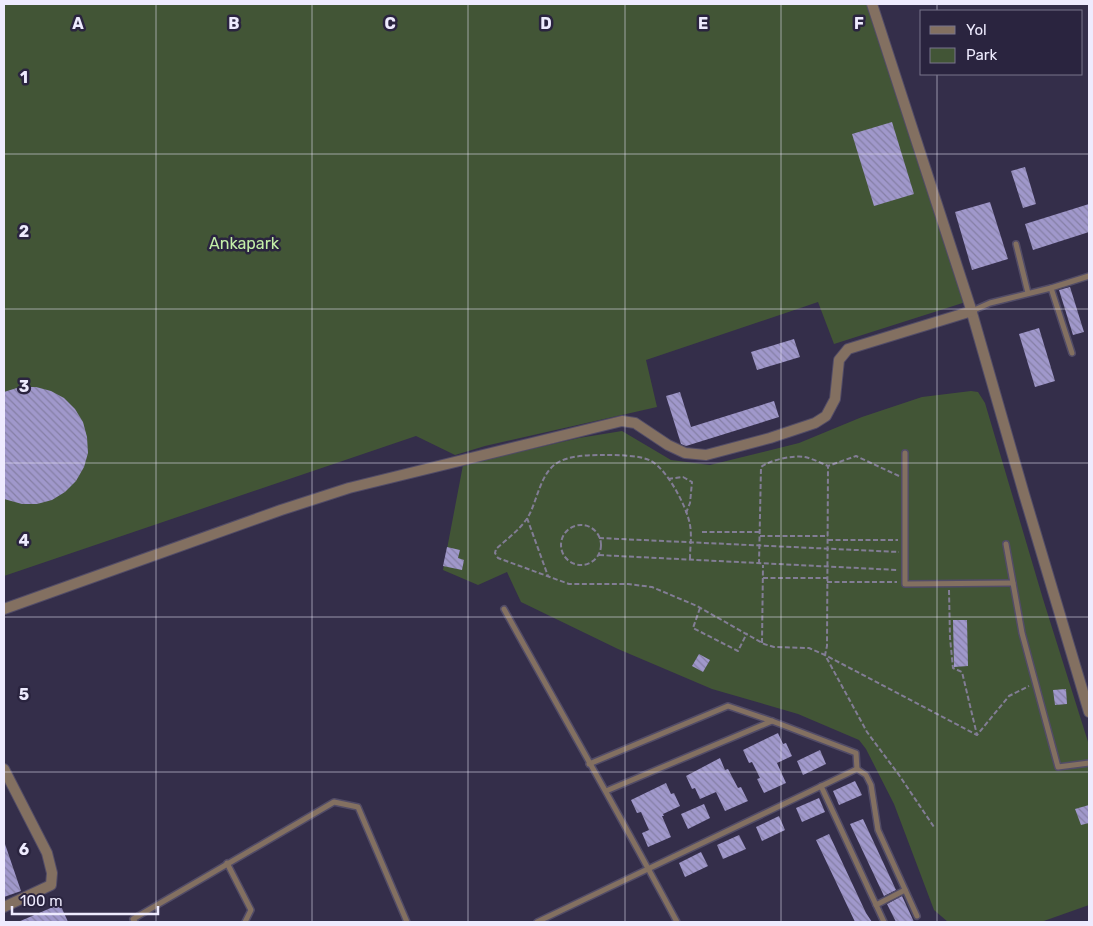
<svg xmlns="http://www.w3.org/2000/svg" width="1093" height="926" viewBox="0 0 1093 926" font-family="Rubik,sans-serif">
  <defs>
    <pattern id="building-back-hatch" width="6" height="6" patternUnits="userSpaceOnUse" patternTransform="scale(1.25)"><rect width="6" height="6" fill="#a098cb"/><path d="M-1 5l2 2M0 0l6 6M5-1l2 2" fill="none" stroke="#857fa5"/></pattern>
  </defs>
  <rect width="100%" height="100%" fill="#342e4a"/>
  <!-- green -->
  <g fill="#425536">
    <path d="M4 4H868L972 300 834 344 818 302 646 360 657 407 485 446 455 455 416 436 4 576Z"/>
    <path d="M971 391 978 392 985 403 1043 599 1089 745V905L1041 922H948L934 910 894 804 866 749 859 740 798 714 712 689 618 649 521 602 507 572 478 585 443 570 463 465 579 438 622 431 671 460 710 465 799 443 862 417 922 397Z"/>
  </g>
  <!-- building -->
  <g fill="url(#building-back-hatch)">
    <path d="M892 122 914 194 874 206 852 134Z"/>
    <path d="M1025 167 1036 204 1023 208 1011 171Z"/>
    <path d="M990 202 1008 259 972 270 955 212Z"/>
    <path d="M1089 204V232L1033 250 1025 224Z"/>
    <path d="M1070 287 1084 332 1073 335 1059 290Z"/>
    <path d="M1039 328 1055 381 1035 387 1019 334Z"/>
    <path d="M794 339 800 357 757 370 751 352Z"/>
    <path d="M20 387H36L51 391 64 398 75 409 83 422 87 437 88 453 84 467 76 481 65 492 52 500 37 504H22L4 499V392Z"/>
    <path d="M680 392 691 427 774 401 779 417 686 446 681 444 666 396Z"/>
    <path d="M447 547 460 550 458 558 464 560 462 570 443 566Z"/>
    <path d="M953 620H967L968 666 954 667Z"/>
    <path d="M699 654 710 660 703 672 692 666Z"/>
    <path d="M1066 689 1067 704 1055 705 1053 690Z"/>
    <path d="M778 733 783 744 786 743 792 756 777 763 786 783 764 793 757 779 760 778 752 762 749 763 743 750Z"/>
    <path d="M820 750 826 764 803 775 797 761Z"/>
    <path d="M720 758 725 770 728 769 738 788 741 787 748 801 725 811 716 792 700 799 695 788 692 789 686 776Z"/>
    <path d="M855 781 862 795 839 805 833 791Z"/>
    <path d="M666 783 671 794 674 793 680 806 663 814 664 816H662L671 837 648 847 642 833 649 830 641 812 637 813 631 800Z"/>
    <path d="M819 798 825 812 802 822 796 808Z"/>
    <path d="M704 804 710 818 688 829 681 814Z"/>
    <path d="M1089 805V823L1081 825 1075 809Z"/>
    <path d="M779 816 785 830 762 841 756 827Z"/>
    <path d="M863 819 896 890 884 896 850 824Z"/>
    <path d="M829 834 866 913 872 922H855L816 840Z"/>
    <path d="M739 835 746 849 723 859 717 845Z"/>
    <path d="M4 844H5L21 891 4 897Z"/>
    <path d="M701 852 708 866 685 877 679 863Z"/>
    <path d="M902 896 914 922H896L887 904Z"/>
    <path d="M60 904 68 922H18Z"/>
  </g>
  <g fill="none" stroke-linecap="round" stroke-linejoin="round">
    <!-- lane casing -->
    <g stroke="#524c67" stroke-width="8">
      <g id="lane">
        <path d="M1016 244 1028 293"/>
        <path d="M1051 288 1072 353"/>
        <path d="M972 311 990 303 1051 288 1089 276"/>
        <path d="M905 453V584L1013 583"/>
        <path d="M1006 544 1022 633 1058 767 1089 763"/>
        <path d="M504 609C562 714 621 817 677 922"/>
        <path d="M589 764 728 706 772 721 856 753 857 769"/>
        <path d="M857 769 866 775 871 785 878 830 917 916"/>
        <path d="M821 786 884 922"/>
        <path d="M606 791 772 721"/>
        <path d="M227 863 251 910 245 922"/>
        <path d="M876 905 905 890"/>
        <path d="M135 922 133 919 334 802 358 807 407 922"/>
        <path d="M537 922 857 769"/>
      </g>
    </g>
    <!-- street casing -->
    <g stroke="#524c67" stroke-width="12">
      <g id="street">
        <path d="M872 4 970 306 1024 494 1089 712"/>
        <path d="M4 609 281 510 349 488 622 421 635 423 668 445 685 453 706 455 770 438 815 423 826 416 835 399 839 360 848 349 972 311"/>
        <path d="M4 769 47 853 52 873 51 885 4 907"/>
      </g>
    </g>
    <!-- path -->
    <g stroke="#827d95" stroke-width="2" stroke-dasharray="5 2.5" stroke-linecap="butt">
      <path d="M899 476 856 456 828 466 827 646 825 655 977 735 1009 696 1029 686"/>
      <path d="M668 479 683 477 692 482 690 503 686 513"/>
      <path d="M527 518 548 576"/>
      <circle cx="581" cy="545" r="20"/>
      <path d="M702 532H759"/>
      <path d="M760 536H828"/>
      <path d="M599 538 899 552"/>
      <path d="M828 540H898"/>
      <path d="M599 555 898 570"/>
      <path d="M690 559C690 548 692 536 690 525 687 507 667 469 651 461 640 455 617 455 605 455 590 455 570 455 557 463 539 474 537 505 526 520 518 531 506 540 496 549L495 553 498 558 569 584H628L652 587 697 606 764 644 774 647 809 648 825 655 867 732 899 775 934 827"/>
      <path d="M759 564 761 467C770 460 793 455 805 457 813 459 821 463 828 466"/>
      <path d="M763 578H827"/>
      <path d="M827 582H897"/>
      <path d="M949 590 950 638 953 668 962 672 977 735"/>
      <path d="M700 608 693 628 738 651 747 633"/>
      <path d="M762 643 763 565"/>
    </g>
    <!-- lane -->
    <use href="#lane" stroke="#837061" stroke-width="5"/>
    <!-- street -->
    <use href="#street" stroke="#837061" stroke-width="10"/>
  </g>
  <!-- grid -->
  <path fill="none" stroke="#eeebfe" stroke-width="1" stroke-opacity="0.55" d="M156 4V922M312 4V922M468 4V922M625 4V922M781 4V922M937 4V11M937 74V922M4 154H1089M4 309H1089M4 463H1089M4 617H1089M4 772H1089"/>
  <g text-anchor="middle" stroke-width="5" stroke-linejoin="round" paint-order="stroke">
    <!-- park labels -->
    <g font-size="16" fill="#c3efa8" stroke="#2a243f">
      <text x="244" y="249">Ankapark</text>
    </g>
  </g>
  <g font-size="16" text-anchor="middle" font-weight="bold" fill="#eeebfe" stroke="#2a243f" stroke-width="5" stroke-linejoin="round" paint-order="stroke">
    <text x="78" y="29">A</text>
    <text x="234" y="29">B</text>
    <text x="390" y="29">C</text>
    <text x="546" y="29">D</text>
    <text x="703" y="29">E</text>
    <text x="859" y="29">F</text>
    <text x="24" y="83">1</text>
    <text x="24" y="237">2</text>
    <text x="24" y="392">3</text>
    <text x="24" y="546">4</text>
    <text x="24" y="700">5</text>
    <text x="24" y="855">6</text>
  </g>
  <!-- border -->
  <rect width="1093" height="926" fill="none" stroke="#eeebfe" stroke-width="10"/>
  <!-- legend -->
  <rect x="920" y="10" width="162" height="65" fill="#2a243f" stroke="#78748b"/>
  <rect x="930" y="26" width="25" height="8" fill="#837061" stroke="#78748b"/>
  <text x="966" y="35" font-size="15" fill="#eeebfe">Yol</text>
  <rect x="930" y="48" width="25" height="15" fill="#425536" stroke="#78748b"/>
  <text x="966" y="60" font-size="15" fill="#eeebfe">Park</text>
  <!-- scale -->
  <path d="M12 906v8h146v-8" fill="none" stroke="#eeebfe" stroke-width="2.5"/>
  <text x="20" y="906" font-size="15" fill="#eeebfe" stroke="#2a243f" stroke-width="4" paint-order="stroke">100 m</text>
</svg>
